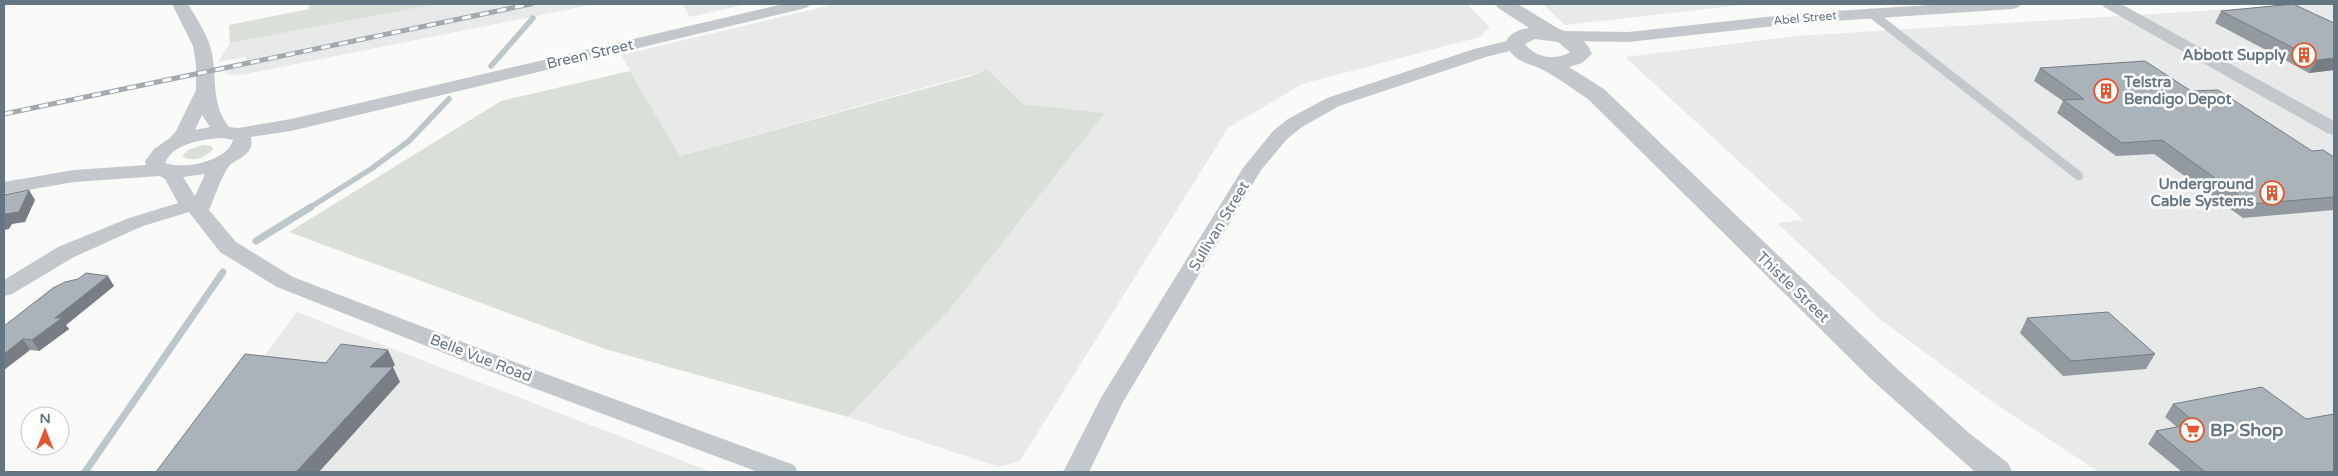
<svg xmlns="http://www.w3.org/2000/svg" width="2338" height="476" viewBox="0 0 2338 476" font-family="'Varela Round',sans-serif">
  <rect width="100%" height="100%" fill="#fafaf8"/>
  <!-- built -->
  <g fill="#e8e9e9">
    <path d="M437 4H596L241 75 225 74V70L243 67 246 57 218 62 230 43Z"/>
    <path d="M682 4H747L690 17Z"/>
    <path d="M835 4H1467L1490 27 1480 37 1302 84 1228 128 1020 461 999 467 848 417 950 309 1105 113 1023 104 987 70 680 156 621 55Z"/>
    <path d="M1543 4H1751L1565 25Z"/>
    <path d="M2314 4H2334V472H2099L1991 401 1881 320 1777 223 1803 220 1625 57 1796 36Z"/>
    <path d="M297 312 712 472H178Z"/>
  </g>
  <!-- green -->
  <g fill="#dadfd7">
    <path d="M308 4H437L230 43 229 25 309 9Z"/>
    <path d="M987 69 1023 104 1105 113 950 309 848 417 605 349 289 232 501 101 630 71 680 156 971 76Z"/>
    <path d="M203 145 211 146 213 149C206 158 191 163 182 156L188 150Z"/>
  </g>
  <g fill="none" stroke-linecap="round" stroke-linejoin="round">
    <!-- stream-far1 -->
    <g stroke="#bbc7cb" stroke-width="5.5">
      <path d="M491 66 533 18"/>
      <path d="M309 208 371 169 409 141 449 99"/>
    </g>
    <!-- stream -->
    <g stroke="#bbc7cb" stroke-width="7">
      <path d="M256 241 311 207"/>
      <path d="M85 472 223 272"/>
    </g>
    <!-- service -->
    <path stroke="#c3c8cc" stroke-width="9" d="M1871 13 2079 176"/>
    <!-- minor -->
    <g fill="#c3c8cc" fill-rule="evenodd">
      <path d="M172 4H188C197 19 208 35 212 53 217 80 211 104 229 127L238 128 291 119 783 4H810L808 7 802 9 291 131 251 137C255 158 233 158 227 169 219 182 215 197 209 210L236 242 293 277 546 374 794 465 798 472H758L528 386 277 287 220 252 189 212 143 226 74 257 12 294 4 296V280L58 247 129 218 178 203 165 179 160 176 74 182 4 194V182L74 170 146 165 145 161 154 149 170 138 176 131 196 90V64L193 46ZM202 115 210 127 195 130ZM223 138 233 140C228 161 184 170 165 163 173 143 204 139 223 138ZM205 174 195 196 183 177Z"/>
      <path d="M1945 4H2021L2019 7 2013 9 1804 23 1628 42 1564 41 1558 40 1556 36 1558 32 1564 31 1628 32 1804 13Z"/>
      <path d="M2102 4H2121L2334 121V135L2327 133 2104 7Z"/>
      <path d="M1515 39 1521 40 1523 44 1521 48 1486 57 1339 106 1302 127 1287 139 1261 170 1123 402 1089 472H1063L1102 396 1243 168 1273 131 1288 119 1327 98 1474 49Z"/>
    </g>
    <!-- tertiary -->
    <path fill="#c3c8cc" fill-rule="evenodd" d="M1495 4H1518L1559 29 1579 36 1588 46 1592 54 1582 63 1569 67 1604 89 1894 366 1969 433 2008 463 2012 472H1975L1872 380 1588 99C1574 90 1560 79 1545 71 1527 61 1517 65 1505 44 1509 33 1518 30 1529 28L1498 8ZM1535 39 1558 42 1570 52C1557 61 1535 58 1525 44Z"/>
    <!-- rail casing -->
    <g stroke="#a2aab0" stroke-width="5">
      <path id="rail" d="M4 114 531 4"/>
    </g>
    <!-- rail -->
    <use href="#rail" stroke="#fff" stroke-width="3" stroke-dasharray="9" stroke-linecap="butt"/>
  </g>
  <!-- wall -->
  <g fill="#929a9f">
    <path d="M2293 4 2334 70 2309 73 2215 23 2221 11Z"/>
    <path d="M2040 68 2191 91 2312 151 2334 157V210L2243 218 2154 154 2116 156 2057 113 2063 101 2034 81Z"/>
    <path d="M114 286 66 325 69 329 39 351 30 350 4 326Z"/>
    <path d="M2027 318 2155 354 2146 369 2063 376 2020 333Z"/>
    <path d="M2173 404 2306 419 2334 472H2182L2148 444 2156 431 2177 427 2165 417Z"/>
  </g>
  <!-- shaded-wall -->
  <g fill="#777d82">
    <path d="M2334 58V70L2309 73 2317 60Z"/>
    <path d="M29 190 35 200 25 222 12 224 9 229 4 230V217L5 214Z"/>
    <path d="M108 276 114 286 66 325 69 329 39 351 32 340 55 318Z"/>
    <path d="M23 339 30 350 4 370V354Z"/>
    <path d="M388 350 395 365 377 382 370 367Z"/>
    <path d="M393 367 400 382 319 472H296Z"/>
  </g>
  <!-- building -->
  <g fill="#aab3b9" stroke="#777d82">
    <path d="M2293 4 2334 23V58L2317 60 2221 11Z"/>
    <path d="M2145 61 2191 91 2218 90 2312 151 2323 150 2334 157V197L2251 204 2162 140 2122 143 2063 100 2084 99 2040 68Z"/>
    <path d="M29 190 19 212 5 214 4 217V195Z"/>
    <path d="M86 273 108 276 55 318H62L32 340 23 339 4 354V326L53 288 65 282 78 279Z"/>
    <path d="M2108 312 2155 354 2071 361 2027 318Z"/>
    <path d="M341 344 388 350 370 367H393L296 472H156L245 354 326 363Z"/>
    <path d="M2262 387 2306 419 2334 414V472H2205L2156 431 2196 423 2173 404Z"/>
  </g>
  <!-- icons -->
  <defs>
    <g id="building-ring" transform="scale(1.25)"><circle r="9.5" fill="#fff" stroke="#e4572e" stroke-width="1.5"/><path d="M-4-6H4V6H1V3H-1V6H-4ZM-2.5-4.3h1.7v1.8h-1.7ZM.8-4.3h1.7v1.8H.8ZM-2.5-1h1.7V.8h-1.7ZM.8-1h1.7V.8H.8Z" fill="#e4572e"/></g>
    <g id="supermarket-ring" transform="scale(1.25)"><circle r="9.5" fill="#fff" stroke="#e4572e" stroke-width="1.5"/><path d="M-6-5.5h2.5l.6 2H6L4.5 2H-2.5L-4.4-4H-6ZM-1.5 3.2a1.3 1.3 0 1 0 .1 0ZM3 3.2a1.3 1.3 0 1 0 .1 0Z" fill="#e4572e"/></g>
  </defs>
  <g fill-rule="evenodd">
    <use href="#building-ring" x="2304" y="55"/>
    <use href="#building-ring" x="2106" y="91"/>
    <use href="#building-ring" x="2272" y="193"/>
    <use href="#supermarket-ring" x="2192" y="430"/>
  </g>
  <g text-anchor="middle" stroke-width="5" stroke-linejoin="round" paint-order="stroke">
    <!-- far-street labels -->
    <g font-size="12" fill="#657683" stroke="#fff">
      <text transform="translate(1805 18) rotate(-5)" y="4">Abel Street</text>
    </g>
    <!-- street labels -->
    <g font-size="15" fill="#657683" stroke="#fff">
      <text transform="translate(590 54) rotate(-13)" y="5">Breen Street</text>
      <text transform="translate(1219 226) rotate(-59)" y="5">Sullivan Street</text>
      <text transform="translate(1793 287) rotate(44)" y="5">Thistle Street</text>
      <text transform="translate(481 358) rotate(21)" y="5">Belle Vue Road</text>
    </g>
    <!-- poi labels -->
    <g font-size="15" font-weight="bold" fill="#657683" stroke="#fff" text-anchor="end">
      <text x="2286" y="60">Abbott Supply</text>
      <text x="2124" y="87" text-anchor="start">Telstra<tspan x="2124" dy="17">Bendigo Depot</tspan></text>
      <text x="2254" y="189">Underground<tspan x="2254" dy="17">Cable Systems</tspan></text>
    </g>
    <!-- near-poi labels -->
    <g font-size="18" font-weight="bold" fill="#657683" stroke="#fff" text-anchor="start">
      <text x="2210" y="436">BP Shop</text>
    </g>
  </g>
  <!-- border -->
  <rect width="2338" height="476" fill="none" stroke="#657683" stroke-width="10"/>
  <!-- north arrow -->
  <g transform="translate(45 431)"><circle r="24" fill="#ffffff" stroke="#c1c8cd"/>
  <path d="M0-4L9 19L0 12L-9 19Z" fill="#e4572e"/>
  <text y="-8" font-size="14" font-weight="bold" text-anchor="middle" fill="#657683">N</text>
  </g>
</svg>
